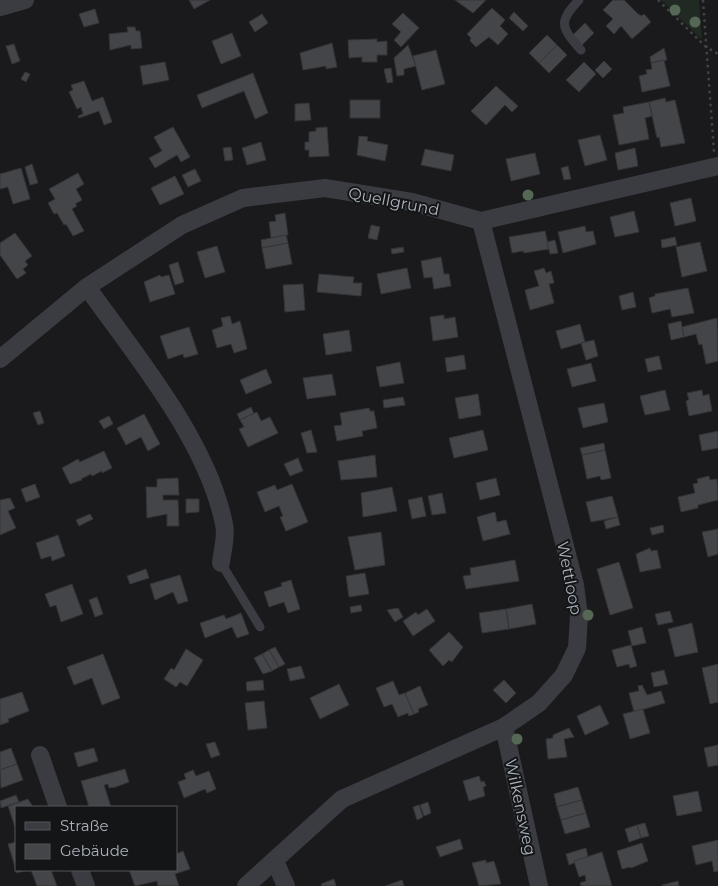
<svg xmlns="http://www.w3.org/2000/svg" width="718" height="886" viewBox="0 0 718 886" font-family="Montserrat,sans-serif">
  <rect width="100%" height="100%" fill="#1a1a1c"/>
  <!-- green -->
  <path fill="#212a22" d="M661 0H699L702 38H700Z"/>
  <!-- building -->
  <g fill="#444549" stroke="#343438">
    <path d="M189 0H210L194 9Z"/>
    <path d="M455 0H486L473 13Z"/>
    <path d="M613 0H624L638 14 642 16 644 14 651 22 632 39 621 26 614 34 606 26 613 19 603 10Z"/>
    <path d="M492 8 505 20 500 26 508 34 498 45 489 37 476 47 470 41 471 38 467 34Z"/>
    <path d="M95 9 99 23 84 27 79 14Z"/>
    <path d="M514 12 528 26 523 31 509 18Z"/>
    <path d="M403 13 419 28 401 47 394 40 401 32 392 24Z"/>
    <path d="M262 14 268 23 255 32 249 22Z"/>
    <path d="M585 23 594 33 582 45 573 35Z"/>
    <path d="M127 27H135L136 31H140L142 48 131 49V45L110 50 109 34 128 32Z"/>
    <path d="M232 33 241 56 221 64 212 41Z"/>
    <path d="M547 35 557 45 539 63 529 53Z"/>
    <path d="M377 39V42L387 41V55H377V62H362V57L349 58 348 40Z"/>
    <path d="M332 43 337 67 326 69V66L303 70 300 53Z"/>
    <path d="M14 44 20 61 12 64 6 46Z"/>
    <path d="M408 45 416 66 404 69V75L397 76 394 58Z"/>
    <path d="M557 45 567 55 549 73 539 63Z"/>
    <path d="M664 48 667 60 651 63 650 57Z"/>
    <path d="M436 50 445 84 422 90 413 56Z"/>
    <path d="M664 60 670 86 642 92 639 76 647 74 646 70 652 69 651 63Z"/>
    <path d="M604 61 612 69 603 78 595 70Z"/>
    <path d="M165 62 169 80 143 85 140 66Z"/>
    <path d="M584 62 596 74 579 92 566 80Z"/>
    <path d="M391 68 393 82 387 83 384 69Z"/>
    <path d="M25 72 30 74 26 82 21 79Z"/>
    <path d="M253 73 268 113 255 119 244 91 202 108 197 95Z"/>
    <path d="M84 81 92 101 103 97 112 122 104 125 99 111 79 118 78 116 83 114 81 107 77 109 69 92 73 90 71 85Z"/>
    <path d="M496 86 518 106 512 112 505 105 486 125 471 111Z"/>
    <path d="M665 98 666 102 675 100 685 143 661 147 659 137 657 138 649 102Z"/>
    <rect x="350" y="100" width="30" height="18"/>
    <path d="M649 102 652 116 645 118 649 139 619 145 613 115 624 113 623 107Z"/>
    <path d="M309 103 311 120 295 121V104Z"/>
    <path d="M173 127 190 157 181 162 177 155 155 168 149 158 162 151 154 137Z"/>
    <path d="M327 127 329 156 309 157V150H305V142H309V132L316 131V128Z"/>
    <path d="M600 135 607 160 585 166 578 140Z"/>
    <path d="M359 136 368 137 367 141 388 145 385 161 357 155Z"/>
    <path d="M261 142 266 160 247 165 242 148Z"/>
    <path d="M231 147 233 160 225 161 223 148Z"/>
    <path d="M635 148 638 166 618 170 615 153Z"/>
    <path d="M425 149 454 155 451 171 421 165Z"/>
    <path d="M535 153 540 174 511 181 506 159Z"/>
    <path d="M32 164 38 183 30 185 25 167Z"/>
    <path d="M568 166 571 179 564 180 561 168Z"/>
    <path d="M21 168 30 199 13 204 8 187 0 189V174Z"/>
    <path d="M195 169 201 181 188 187 182 175Z"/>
    <path d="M78 173 84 184 76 189 82 200 75 204 77 206 72 209 84 231 73 236 66 224 64 225 57 213 54 214 48 203 55 199 49 189Z"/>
    <path d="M175 176 184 194 160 205 151 188Z"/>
    <path d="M691 198 696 221 675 226 670 203Z"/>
    <path d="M634 211 639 232 615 237 610 217Z"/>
    <path d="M285 213 288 235 271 238 269 222 276 221 275 215Z"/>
    <path d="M371 225 380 227 377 240 368 238Z"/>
    <path d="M585 226 586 232 593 231 596 244 563 253 558 232Z"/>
    <path d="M545 231 549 249 524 253 523 251 512 253 509 237Z"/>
    <path d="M15 233 32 256 25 261 28 265 23 269 26 273 17 279 0 255V243Z"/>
    <path d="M286 235 288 243 262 248 261 240Z"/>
    <path d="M675 237 677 245 662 248 661 240Z"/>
    <path d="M555 240 558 253 550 254 547 242Z"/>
    <path d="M700 242 707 271 682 277 676 247Z"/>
    <path d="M288 243 292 264 266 269 262 248Z"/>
    <path d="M217 246 225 272 205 278 197 252Z"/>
    <path d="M403 247 404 252 392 254 391 249Z"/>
    <path d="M441 257 444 274H449L451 286 434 289 432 277 424 278 421 261Z"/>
    <path d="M178 262 184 282 175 285 169 265Z"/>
    <path d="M407 268 411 288 381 294 377 274Z"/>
    <path d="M544 268 546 273 551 271 554 283 549 284 554 303 530 310 525 290 539 286 534 271Z"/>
    <path d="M319 274 354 277 353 283H362L361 296 317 292Z"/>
    <path d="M160 275 161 277 169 275 175 294 150 302 144 282Z"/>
    <path d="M303 284 305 310 285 312 283 285Z"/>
    <path d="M688 288 694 313 672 317 670 309 652 313 649 298 655 296V294Z"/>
    <path d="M633 292 636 307 622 310 619 296Z"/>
    <path d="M444 315V319L455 317 458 337 433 341 430 317Z"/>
    <path d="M230 316 232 324 240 321 247 349 234 353 231 344 217 348 212 330 223 326 221 318Z"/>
    <path d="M717 318 718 361 706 364 702 344 699 345 696 334 684 337 682 327Z"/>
    <path d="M681 321 684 337 671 340 668 324Z"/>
    <path d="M580 324 585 342 561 349 556 331Z"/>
    <path d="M189 327 198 354 184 358 183 354 168 359 160 336Z"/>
    <path d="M349 330 352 351 326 355 323 334Z"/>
    <path d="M594 340 598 356 586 360 581 343Z"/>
    <path d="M464 355 466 369 447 372 445 358Z"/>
    <path d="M659 356 662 369 648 372 645 359Z"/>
    <path d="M400 362 404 383 380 387 376 367Z"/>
    <path d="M591 363 596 381 572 387 567 369Z"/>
    <path d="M266 369 272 383 246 394 240 380Z"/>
    <path d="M332 374 336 395 307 399 303 378Z"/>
    <path d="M665 390 670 410 645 415 640 396Z"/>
    <path d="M702 390 703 396 709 394 712 411 689 416 686 401 689 400 687 393Z"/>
    <path d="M478 394 481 415 459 419 455 398Z"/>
    <path d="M403 397 405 405 384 408 383 400Z"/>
    <path d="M604 403 608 422 583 428 578 408Z"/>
    <path d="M251 407 254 414 240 420 237 414Z"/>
    <path d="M369 408 370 411H374L377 428 362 431 363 436 337 441 334 426 342 425 340 413Z"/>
    <path d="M40 411 44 423 38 425 33 413Z"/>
    <path d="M257 412 261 421 270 417 278 433 248 447 239 429 244 427 240 420Z"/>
    <path d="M144 414 160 444 148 451 141 437 126 445 117 428Z"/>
    <path d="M109 416 113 424 104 429 99 421Z"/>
    <path d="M311 430 317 452 307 453 301 433Z"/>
    <path d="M483 430 488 450 454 458 449 438Z"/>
    <path d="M718 431V448L702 451 699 435Z"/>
    <path d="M604 443 605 450 582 455 580 448Z"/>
    <path d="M605 450 611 478 601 480 600 476 587 479 582 455Z"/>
    <path d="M104 451 112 468 102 473V471L92 476 91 474 81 479 82 480 70 484 62 468 78 459 80 462Z"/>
    <path d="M375 455 377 477 341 480 338 461Z"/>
    <path d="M298 458 303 471 290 476 284 464Z"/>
    <path d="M709 476 710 480 717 479 718 500 698 505V508L681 512 678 497 695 493 693 484 698 483 697 479Z"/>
    <path d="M178 478 179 495H163V500H178L179 526H167V514L147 518 146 487H157V479Z"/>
    <path d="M496 478 500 495 480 500 476 483Z"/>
    <path d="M35 484 40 497 26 502 21 489Z"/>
    <path d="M292 484 308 522 286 531 280 517 283 516 279 506 265 512 257 492 275 485 277 490Z"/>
    <path d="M392 487 397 511 363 517 361 493Z"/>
    <path d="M442 493 446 513 432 515 428 496Z"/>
    <path d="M612 496 618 517 591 522 586 502Z"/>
    <path d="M422 497 426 516 412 519 408 500Z"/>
    <path d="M10 498 15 508 8 511 16 528 0 535V500Z"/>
    <path d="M186 499H199V512L186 513Z"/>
    <path d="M495 512 497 522 506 520 510 534 483 541 477 517Z"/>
    <path d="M90 514 93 519 79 526 76 520Z"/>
    <path d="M618 517 620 525 606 529 604 521Z"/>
    <path d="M663 525 664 532 652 535 650 528Z"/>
    <path d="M718 529V554L708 557 702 532Z"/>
    <path d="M381 532 385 565 355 570 348 537Z"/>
    <path d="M58 535 65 556 52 561 51 556 41 559 36 543Z"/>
    <path d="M650 548 651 551 657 550 661 568 640 572 636 554Z"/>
    <path d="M515 560 519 581 466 589 463 576 471 575 470 568Z"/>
    <path d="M619 562 633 608 610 615 597 569Z"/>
    <path d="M146 569 149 578 130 584 127 576Z"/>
    <path d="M365 573 369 594 349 597 346 576Z"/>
    <path d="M180 575 188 601 178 604 173 592 155 600 150 584Z"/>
    <path d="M291 580 300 609 288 613 284 602 269 607 264 592 282 586 281 583Z"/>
    <path d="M72 584 83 614 61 622 56 605 50 607 45 594Z"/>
    <path d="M97 597 103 614 95 617 89 600Z"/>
    <path d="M532 604 536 624 509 629 506 609Z"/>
    <path d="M361 605 362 611 351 613 350 607Z"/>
    <path d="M398 608 403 617 395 622 387 610Z"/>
    <path d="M427 609 435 621 413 636 403 621 416 612 418 615Z"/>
    <path d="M506 609 509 629 482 633 479 613Z"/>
    <path d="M670 611 673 622 658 625 655 614Z"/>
    <path d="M241 613 249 634 237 638 232 627 205 638 200 623 224 615 226 619Z"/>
    <path d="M692 623 698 652 675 657 668 629Z"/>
    <path d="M642 627 646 643 632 646 628 631Z"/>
    <path d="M449 632 463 647 452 662 449 660 443 666 429 650Z"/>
    <path d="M631 645 637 666 630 668 629 664 617 667 612 650Z"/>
    <path d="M275 647 285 664 279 667 269 650Z"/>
    <path d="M186 649 203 660 187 686 180 682 176 687 164 679 171 668 174 670Z"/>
    <path d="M269 650 279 667 272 671 262 654Z"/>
    <path d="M103 654 120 698 102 705 92 678 74 685 67 667Z"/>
    <path d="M262 654 272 671 263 674 254 658Z"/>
    <path d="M718 664V702L710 704 702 668Z"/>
    <path d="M301 666 305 678 290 681 287 669Z"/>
    <path d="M664 670 668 684 654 687 651 673Z"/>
    <path d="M263 680 264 690 247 691 246 682Z"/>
    <path d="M504 680 516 693 506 703 493 690Z"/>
    <path d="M393 681 399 695 405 693 414 714 409 716 408 713 398 717 392 704 384 707 376 688Z"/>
    <path d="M339 684 349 705 320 719 310 698Z"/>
    <path d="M642 685 647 695 661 691 665 703 634 712 629 693 639 691 638 686Z"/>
    <path d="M420 686 428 705 418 709 419 712 414 714 405 693Z"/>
    <path d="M22 692 29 711 8 719 9 722 0 725V699Z"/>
    <path d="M264 701 267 728 248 730 245 703Z"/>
    <path d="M600 705 609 724 585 735 577 716Z"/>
    <path d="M643 709 650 733 630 739 623 714Z"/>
    <path d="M569 728 574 737 564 739 567 757 548 759 546 739 553 738V735Z"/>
    <path d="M215 742 220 755 211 758 206 744Z"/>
    <path d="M718 745V765L708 767 704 748Z"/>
    <path d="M11 748 17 764 0 770V752Z"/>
    <path d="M94 748 98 761 78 767 74 753Z"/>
    <path d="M17 764 23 780 1 788 0 770Z"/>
    <path d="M125 769 129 782 116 787 109 788 108 784 104 785 111 807H89L81 781Z"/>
    <path d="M193 770 196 776 209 771 216 789 207 793 205 789 184 798 178 782 186 779 184 774Z"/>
    <path d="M479 776 481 782 484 781 486 786 483 787 485 796 469 801 463 781Z"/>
    <path d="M578 787 582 800 557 807 554 794Z"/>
    <path d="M698 791 702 811 677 816 673 796Z"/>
    <path d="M16 795 19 802 1 808 0 801Z"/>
    <path d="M28 799 33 807H16L15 827 8 806Z"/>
    <path d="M582 800 586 813 561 820 557 807Z"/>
    <path d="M428 802 431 813 424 816 420 805Z"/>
    <path d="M419 805 423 817 417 820 413 807Z"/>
    <path d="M586 813 590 827 565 834 561 820Z"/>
    <path d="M645 823 649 836 641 838 637 825Z"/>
    <path d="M637 825 641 838 629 842 625 829Z"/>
    <path d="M460 839 463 849 440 857 436 847Z"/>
    <path d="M718 840V871L714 872 712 861 696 865 692 846Z"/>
    <path d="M16 842V870H27L17 873 8 844Z"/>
    <path d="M642 843 648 861 631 868 630 867 622 869 617 851Z"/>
    <path d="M586 848 588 857 569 865 566 854Z"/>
    <path d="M183 851 190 869 175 874 179 886H158L157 881 135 886 129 870H176V854Z"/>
    <path d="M602 852 612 886H581L580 883 586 881 585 875 579 877 574 861Z"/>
    <path d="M486 860V863L494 861 501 884 479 886 472 863Z"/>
    <path d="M31 870H51L57 886H37Z"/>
    <path d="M334 879 336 886H322L321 884Z"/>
    <path d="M402 880 404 886H385Z"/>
    <path d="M678 881 679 886H662V885Z"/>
  </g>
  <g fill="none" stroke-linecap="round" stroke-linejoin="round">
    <!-- path -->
    <g stroke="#404348" stroke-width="2.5" stroke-dasharray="2.5 4" stroke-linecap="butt">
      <path d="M658 0 706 47 718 54"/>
      <path d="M703 0 714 152"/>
    </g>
    <!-- lane -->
    <g stroke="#3a3c41" stroke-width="9">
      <path d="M579 0C557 23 562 28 581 50"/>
      <path d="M221 563 260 627"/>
    </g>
    <!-- street -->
    <g stroke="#3a3c41" stroke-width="18">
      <path d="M0 7 25 0"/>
      <path d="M87 287C136 356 207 440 224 524 227 536 222 551 221 563"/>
      <path d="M0 359 87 287 182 225 243 198 325 188 412 202 481 221 718 166"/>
      <path d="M504 727 539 886"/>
      <path d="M40 755 58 807"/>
      <path d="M275 861 286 886"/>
      <path d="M80 870 86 886"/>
      <path d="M246 886 342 799 504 727 539 703 564 675 577 648 579 616 575 585 481 221"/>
    </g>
  </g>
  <!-- trees -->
  <g fill="#556755">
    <circle cx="675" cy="10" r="5.5"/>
    <circle cx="695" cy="22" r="5.5"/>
    <circle cx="528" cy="195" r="5.5"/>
    <circle cx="588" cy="615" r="5.5"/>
    <circle cx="517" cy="739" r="5.5"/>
  </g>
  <g text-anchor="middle" stroke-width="4" stroke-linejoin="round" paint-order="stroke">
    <!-- street labels -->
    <g font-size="16" fill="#acb2bb" stroke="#141517">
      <text transform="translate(394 201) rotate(11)" y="6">Quellgrund</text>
      <text transform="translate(570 578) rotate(79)" y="6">Wettloop</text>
      <text transform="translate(521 807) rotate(78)" y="6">Wilkensweg</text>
    </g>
  </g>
  <!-- legend -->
  <rect x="15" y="806" width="162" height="65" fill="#141517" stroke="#515459"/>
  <rect x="25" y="822" width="25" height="8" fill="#3a3c41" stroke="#515459"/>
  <text x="60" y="831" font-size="15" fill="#acb2bb">Straße</text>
  <rect x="25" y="844" width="25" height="15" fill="#444549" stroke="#515459"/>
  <text x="60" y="856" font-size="15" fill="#acb2bb">Gebäude</text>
</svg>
